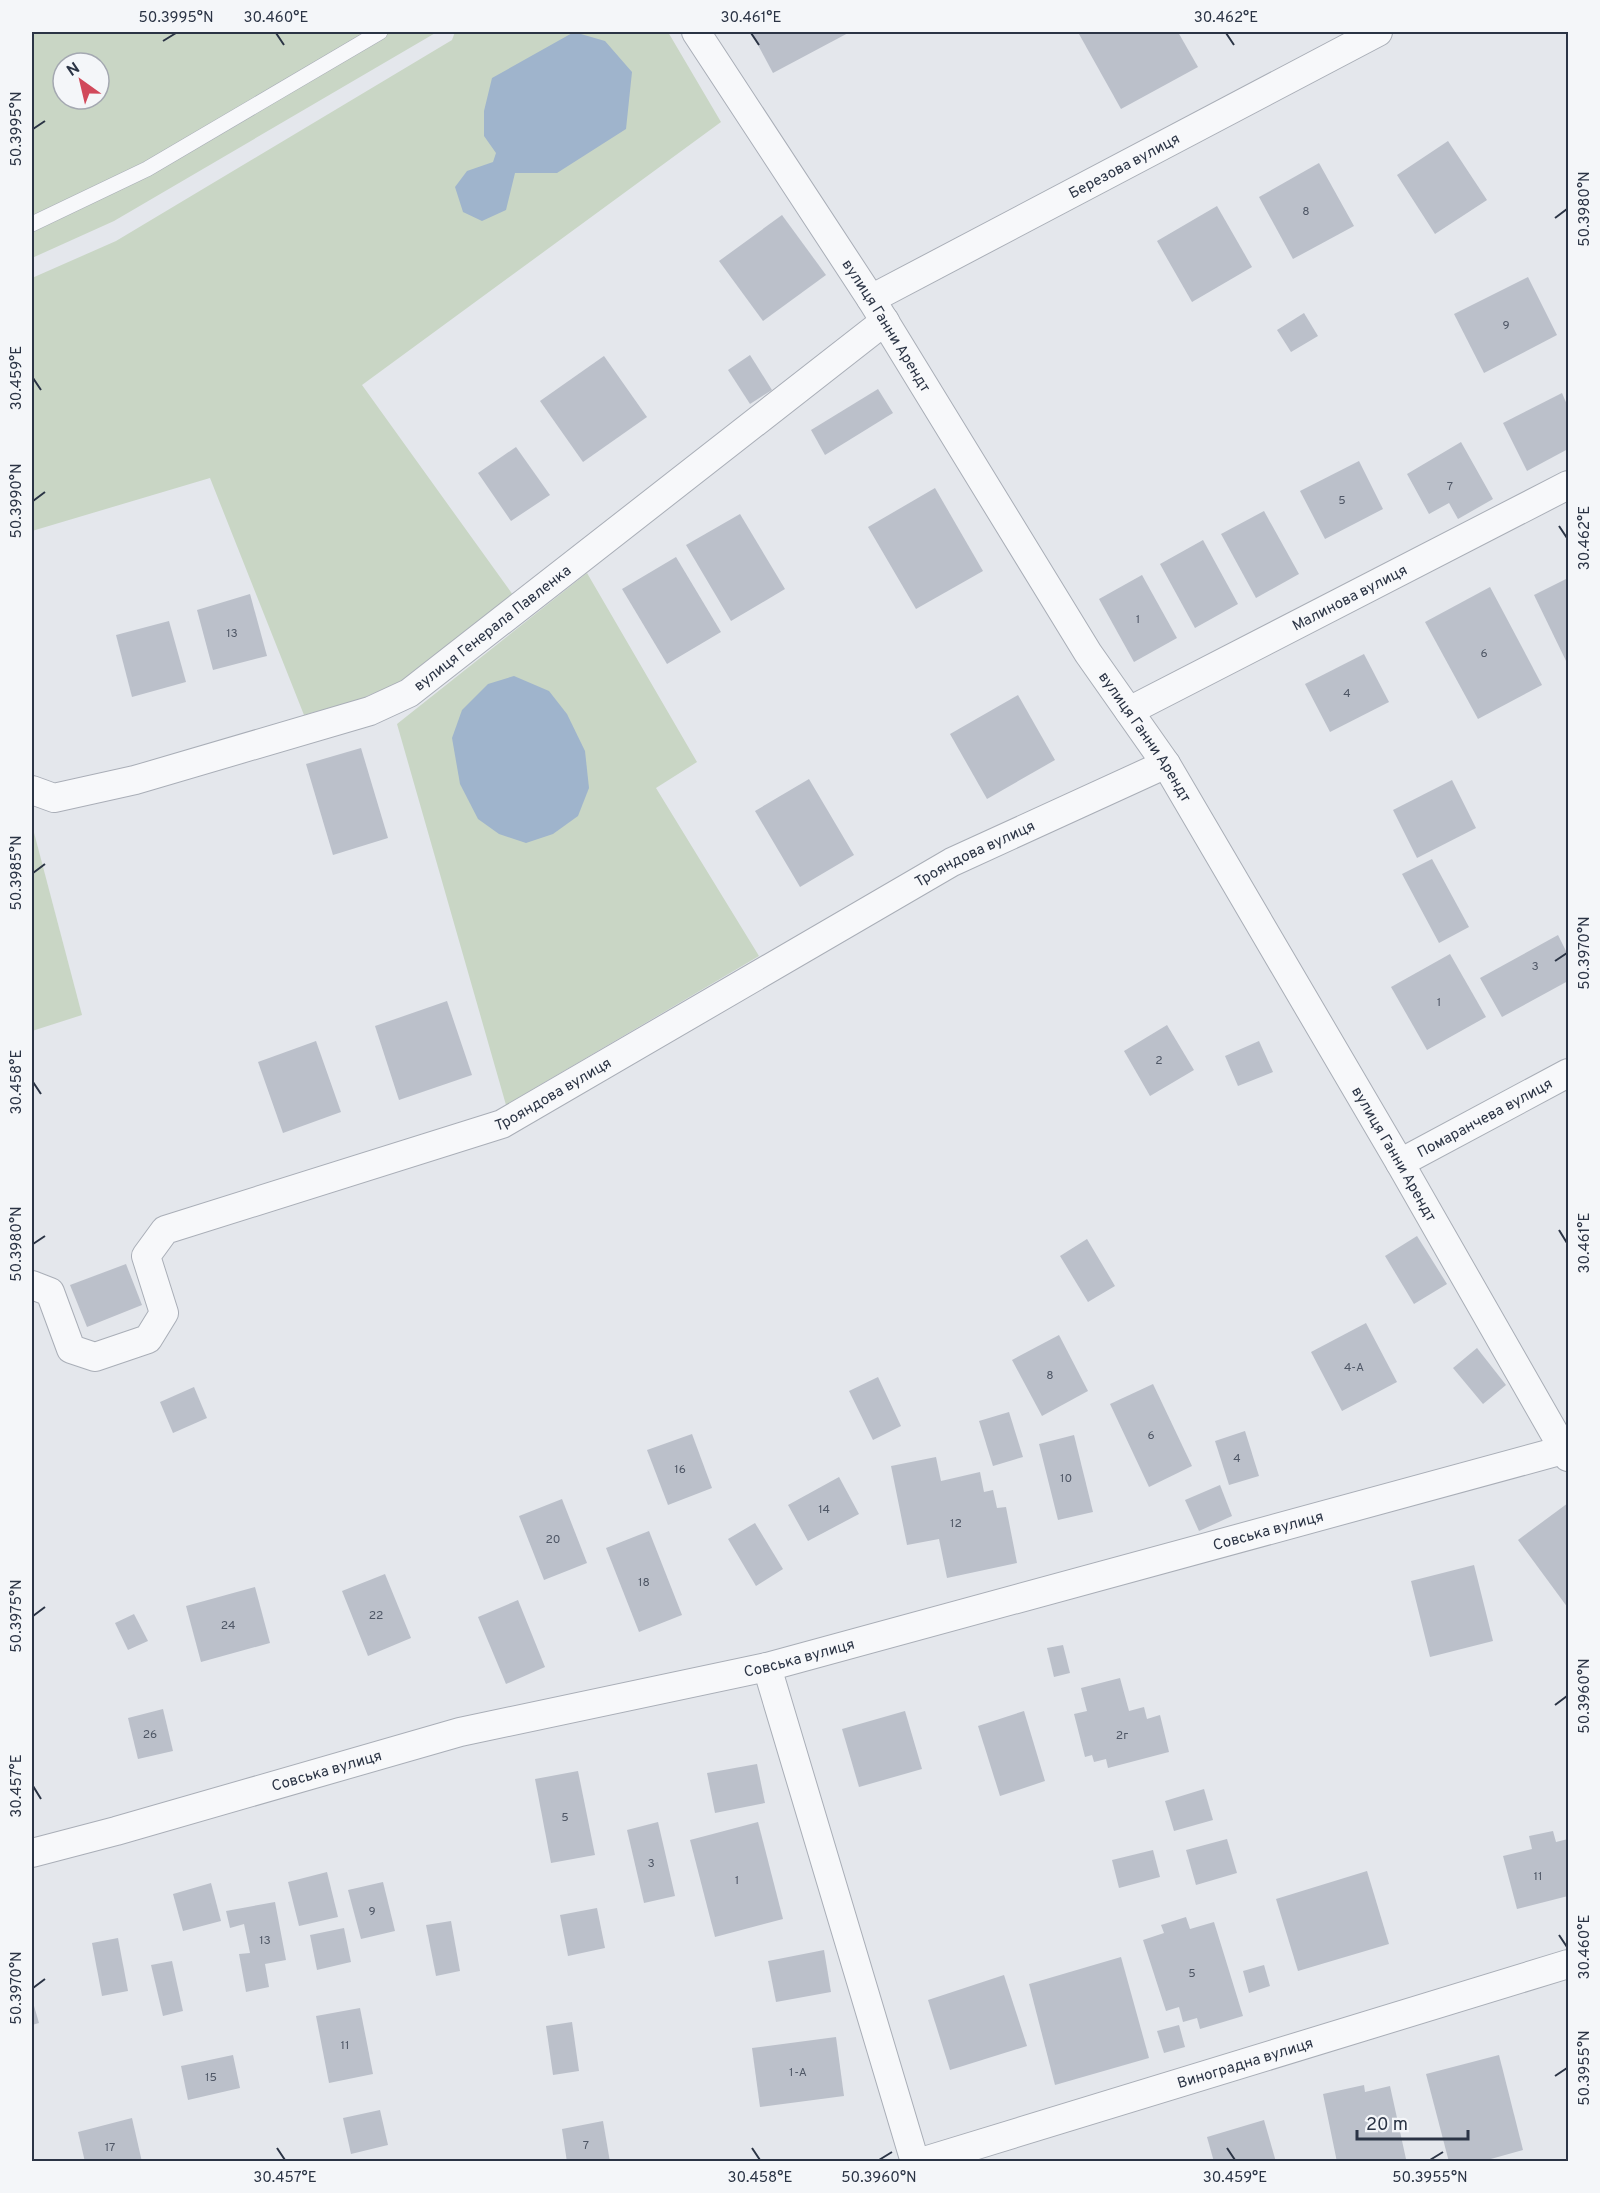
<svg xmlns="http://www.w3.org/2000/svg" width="1600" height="2193" viewBox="0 0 1600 2193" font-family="Overpass,sans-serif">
  <rect width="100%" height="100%" fill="#e4e7ec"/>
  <!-- green -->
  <g fill="#c9d6c5" fill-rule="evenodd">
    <path d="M32 32H437L114 221 32 258ZM63 63H99V99H63Z"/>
    <path d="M455 32H668L721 122 362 385 513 595 407 679 358 700 304 715 210 478 32 531V278L116 241 452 40Z"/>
    <path d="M587 573 697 762 656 788 759 956 506 1105 397 724Z"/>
    <path d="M32 825 82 1015 32 1031Z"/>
  </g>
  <!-- water -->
  <g fill="#9fb4cc">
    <path d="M574 32 605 41 632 72 626 129 557 173H515L506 210 482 221 463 212 455 187 467 171 493 162 496 153 484 136V111L492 78Z"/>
    <path d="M514 676 549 691 567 714 585 751 589 788 578 816 553 834 526 843 499 834 478 819 460 784 452 738 462 710 488 684Z"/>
  </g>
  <!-- building -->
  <g fill="#bbc0ca">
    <path d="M751 32H850L773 73Z"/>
    <path d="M1083 32H1178L1198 67 1121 109 1079 34Z"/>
    <path d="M1448 141 1487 200 1435 234 1397 175Z"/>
    <path d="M1319 163 1354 226 1293 259 1259 197Z"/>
    <path d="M1217 206 1252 267 1192 302 1157 241Z"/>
    <path d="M782 215 826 275 763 321 719 261Z"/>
    <path d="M1528 277 1557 335 1484 373 1454 314Z"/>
    <path d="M1304 313 1318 336 1291 352 1277 330Z"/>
    <path d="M750 355 772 390 750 404 728 370Z"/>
    <path d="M604 356 647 417 583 462 540 401Z"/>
    <path d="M878 389 893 413 825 455 811 430Z"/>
    <path d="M1562 393 1568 407V449L1527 471 1503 423Z"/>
    <path d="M1461 442 1493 499 1458 519 1449 503 1429 514 1407 474Z"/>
    <path d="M516 447 550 495 511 521 478 473Z"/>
    <path d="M1359 461 1383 509 1325 539 1300 491Z"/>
    <path d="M935 488 983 571 916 609 868 527Z"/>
    <path d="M1264 511 1299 574 1256 598 1221 534Z"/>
    <path d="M740 514 785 589 731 621 686 545Z"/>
    <path d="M1203 540 1238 604 1195 628 1160 564Z"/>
    <path d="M676 557 721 632 667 664 622 589Z"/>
    <path d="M1142 575 1177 638 1134 662 1099 599Z"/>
    <path d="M1568 578V665L1534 595Z"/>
    <path d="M1490 587 1542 685 1478 719 1425 622Z"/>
    <path d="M250 594 267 656 213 670 197 610Z"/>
    <path d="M169 621 186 682 132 697 116 635Z"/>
    <path d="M1364 654 1389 702 1330 732 1305 684Z"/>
    <path d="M1018 695 1055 760 987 799 950 734Z"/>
    <path d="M361 748 388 838 333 855 306 764Z"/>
    <path d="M809 779 854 855 800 887 755 811Z"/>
    <path d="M1452 780 1476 828 1417 858 1393 810Z"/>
    <path d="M1432 859 1469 927 1439 943 1402 874Z"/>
    <path d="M1558 935 1568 955V981L1502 1017 1480 978Z"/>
    <path d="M1450 954 1486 1017 1427 1050 1391 987Z"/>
    <path d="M447 1001 472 1075 399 1100 375 1026Z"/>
    <path d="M1167 1025 1194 1070 1150 1096 1124 1051Z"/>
    <path d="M316 1041 341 1112 283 1133 258 1062Z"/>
    <path d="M1259 1041 1273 1072 1238 1086 1225 1056Z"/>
    <path d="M1417 1236 1447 1284 1414 1304 1385 1256Z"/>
    <path d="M1087 1239 1115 1286 1088 1302 1060 1256Z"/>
    <path d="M126 1264 142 1305 87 1327 70 1285Z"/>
    <path d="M1366 1323 1397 1382 1342 1411 1311 1352Z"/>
    <path d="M1059 1335 1088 1391 1042 1416 1012 1360Z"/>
    <path d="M1477 1348 1506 1385 1483 1404 1453 1368Z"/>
    <path d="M878 1377 901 1426 873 1440 849 1391Z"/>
    <path d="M1153 1384 1192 1466 1149 1487 1110 1404Z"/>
    <path d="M194 1387 207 1418 173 1433 160 1402Z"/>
    <path d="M1009 1412 1023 1457 993 1466 979 1421Z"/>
    <path d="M1245 1431 1259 1476 1229 1485 1215 1441Z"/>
    <path d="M692 1434 712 1488 668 1505 647 1450Z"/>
    <path d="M1074 1435 1093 1512 1058 1520 1039 1444Z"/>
    <path d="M936 1457 941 1481 980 1472 984 1492 993 1490 997 1508 1006 1507 1017 1563 947 1578 939 1539 907 1545 891 1466Z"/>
    <path d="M839 1477 859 1514 808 1541 788 1505Z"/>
    <path d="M1220 1485 1232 1516 1199 1531 1185 1500Z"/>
    <path d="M562 1499 587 1563 544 1580 519 1516Z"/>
    <path d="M1568 1503V1608L1518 1540Z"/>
    <path d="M755 1523 783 1569 756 1586 728 1539Z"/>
    <path d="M649 1531 682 1615 639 1632 606 1548Z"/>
    <path d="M1474 1565 1493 1641 1430 1657 1411 1581Z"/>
    <path d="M385 1574 411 1638 368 1656 342 1591Z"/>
    <path d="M255 1587 270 1643 201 1662 186 1606Z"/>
    <path d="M518 1600 545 1667 506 1684 478 1617Z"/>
    <path d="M134 1614 148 1641 128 1650 115 1623Z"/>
    <path d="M1063 1645 1070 1673 1054 1677 1047 1648Z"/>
    <path d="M1120 1678 1129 1711 1144 1707 1147 1719 1160 1715 1169 1752 1108 1768 1106 1759 1094 1762 1092 1755 1085 1757 1074 1714 1087 1711 1081 1688Z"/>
    <path d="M163 1709 173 1751 138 1759 128 1718Z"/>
    <path d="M905 1711 922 1769 859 1787 842 1729Z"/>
    <path d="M1024 1711 1045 1781 1000 1796 978 1726Z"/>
    <path d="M757 1764 765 1803 715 1813 707 1773Z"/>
    <path d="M578 1771 595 1855 551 1863 535 1779Z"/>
    <path d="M1204 1789 1213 1820 1174 1831 1165 1801Z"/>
    <path d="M658 1822 675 1896 644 1903 627 1830Z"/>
    <path d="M758 1822 783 1919 715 1937 690 1840Z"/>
    <path d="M1553 1831 1556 1842 1568 1839V1896L1517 1909 1503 1856 1532 1849 1529 1836Z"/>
    <path d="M1227 1839 1237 1873 1196 1885 1186 1850Z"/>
    <path d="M1153 1850 1160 1877 1119 1888 1112 1860Z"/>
    <path d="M1367 1871 1389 1944 1298 1971 1276 1899Z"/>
    <path d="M327 1872 338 1917 299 1926 288 1882Z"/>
    <path d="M383 1882 395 1931 361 1939 348 1890Z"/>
    <path d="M211 1883 221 1921 183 1931 173 1894Z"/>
    <path d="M275 1902 286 1960 265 1964 269 1987 246 1992 239 1954 250 1953 244 1924 230 1928 226 1911Z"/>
    <path d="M597 1908 605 1948 568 1956 560 1915Z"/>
    <path d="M1186 1917 1190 1929 1214 1922 1243 2016 1200 2029 1197 2018 1183 2022 1179 2007 1166 2011 1143 1940 1164 1933 1161 1925Z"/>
    <path d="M451 1921 460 1971 436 1976 426 1925Z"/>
    <path d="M344 1928 351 1962 317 1970 310 1935Z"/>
    <path d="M118 1938 128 1991 102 1996 92 1943Z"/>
    <path d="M824 1950 831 1992 776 2002 768 1961Z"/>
    <path d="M1121 1957 1149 2058 1055 2085 1029 1984Z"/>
    <path d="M172 1961 183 2011 163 2016 151 1965Z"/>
    <path d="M1264 1965 1270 1986 1249 1993 1243 1971Z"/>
    <path d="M1004 1975 1027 2046 950 2070 928 2000Z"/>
    <path d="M32 1999 39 2023 32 2025Z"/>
    <path d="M360 2008 373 2074 329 2083 316 2016Z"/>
    <path d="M572 2022 579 2071 553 2075 546 2026Z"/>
    <path d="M1179 2025 1185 2047 1164 2053 1157 2031Z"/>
    <path d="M836 2037 844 2096 760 2107 752 2048Z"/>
    <path d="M233 2055 240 2088 188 2100 181 2066Z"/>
    <path d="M1499 2055 1523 2150 1480 2162H1449L1426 2074Z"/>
    <path d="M1364 2085 1365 2092 1390 2086 1406 2159 1397 2162H1337L1323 2094Z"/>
    <path d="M380 2110 388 2145 351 2154 343 2118Z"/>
    <path d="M132 2118 142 2162H85L78 2132Z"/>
    <path d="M1264 2120 1276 2162H1214L1207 2137Z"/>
    <path d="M603 2121 610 2162H567L562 2129Z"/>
  </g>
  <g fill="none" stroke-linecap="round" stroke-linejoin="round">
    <!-- lane casing -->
    <g stroke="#a9aeb7" stroke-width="16">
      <path id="lane" d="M32 224 147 169 380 32"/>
    </g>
    <!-- street casing -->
    <g stroke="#a9aeb7" stroke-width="30">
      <g id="street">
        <path id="s1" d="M696 32 871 299 1088 653 1166 764 1400 1163 1568 1457"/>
        <path id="s2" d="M871 299 1378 32"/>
        <path id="s3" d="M1129 711 1568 485"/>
        <path id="s4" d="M32 790 54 798 135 780 370 711 409 693 885 321"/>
        <path id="s5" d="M1400 1163 1568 1073"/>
        <path id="s6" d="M32 1285 50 1292 71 1349 95 1357 148 1339 164 1313 146 1256 165 1230 502 1124 952 862 1166 764"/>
        <path d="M767 1667 915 2162"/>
        <path id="s7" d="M32 1853 116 1831 460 1732 767 1667 1563 1450"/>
        <path id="s8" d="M921 2162 1568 1964"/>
      </g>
    </g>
    <!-- lane -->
    <use href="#lane" stroke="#f7f8fa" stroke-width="15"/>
    <!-- street -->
    <use href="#street" stroke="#f7f8fa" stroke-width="28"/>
  </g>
  <!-- ticks -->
  <path fill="none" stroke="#2b3445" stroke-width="2" d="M276 33 284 45M751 33 759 45M1226 33 1234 45M163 41 176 33M33 129 45 121M1555 218 1567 209M33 378 41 390M33 501 45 492M1559 526 1567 538M33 873 45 864M1555 961 1567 953M33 1082 41 1094M1559 1230 1567 1243M33 1244 45 1236M33 1616 45 1607M1555 1705 1567 1696M33 1786 41 1799M1559 1935 1567 1947M33 1988 45 1979M1555 2076 1567 2068M277 2148 285 2160M752 2148 760 2160M1227 2148 1235 2160M879 2160 892 2152M1430 2160 1443 2152"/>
  <g text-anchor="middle" stroke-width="5" stroke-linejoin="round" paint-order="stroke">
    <!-- number labels -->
    <g font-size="12" fill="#4f5766">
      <text x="1306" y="215">8</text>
      <text x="1506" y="329">9</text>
      <text x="1450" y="490">7</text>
      <text x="1342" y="504">5</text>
      <text x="1138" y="623">1</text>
      <text x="232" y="637">13</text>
      <text x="1484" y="657">6</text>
      <text x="1347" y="697">4</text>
      <text x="1535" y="970">3</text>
      <text x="1439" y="1006">1</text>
      <text x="1159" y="1064">2</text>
      <text x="1354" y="1371">4-А</text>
      <text x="1050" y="1379">8</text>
      <text x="1151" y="1439">6</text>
      <text x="1237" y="1462">4</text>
      <text x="680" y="1473">16</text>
      <text x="1066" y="1482">10</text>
      <text x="824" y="1513">14</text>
      <text x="956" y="1527">12</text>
      <text x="553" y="1543">20</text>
      <text x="644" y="1586">18</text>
      <text x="376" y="1619">22</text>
      <text x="228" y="1629">24</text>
      <text x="150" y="1738">26</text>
      <text x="1122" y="1739">2г</text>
      <text x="565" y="1821">5</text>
      <text x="651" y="1867">3</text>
      <text x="1538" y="1880">11</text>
      <text x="737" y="1884">1</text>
      <text x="372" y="1915">9</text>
      <text x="265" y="1944">13</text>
      <text x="1192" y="1977">5</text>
      <text x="345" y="2049">11</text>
      <text x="798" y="2076">1-А</text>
      <text x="211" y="2081">15</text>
      <text x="586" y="2149">7</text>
      <text x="110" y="2151">17</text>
    </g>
    <!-- street labels -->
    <g font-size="15" fill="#2b3445" stroke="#f4f6f9">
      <text dy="5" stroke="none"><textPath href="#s2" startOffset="286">Березова вулиця</textPath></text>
      <text dy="5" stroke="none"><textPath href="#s1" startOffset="350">вулиця Ганни Арендт</textPath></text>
      <text dy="5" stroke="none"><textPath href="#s3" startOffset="248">Малинова вулиця</textPath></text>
      <text dy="5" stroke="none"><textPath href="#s4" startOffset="500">вулиця Генерала Павленка</textPath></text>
      <text dy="5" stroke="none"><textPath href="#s1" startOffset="836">вулиця Ганни Арендт</textPath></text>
      <text dy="5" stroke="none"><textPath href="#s6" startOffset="1182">Трояндова вулиця</textPath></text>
      <text dy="5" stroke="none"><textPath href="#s6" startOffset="696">Трояндова вулиця</textPath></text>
      <text dy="5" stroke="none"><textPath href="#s5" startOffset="96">Помаранчева вулиця</textPath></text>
      <text dy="5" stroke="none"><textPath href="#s1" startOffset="1322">вулиця Ганни Арендт</textPath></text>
      <text dy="5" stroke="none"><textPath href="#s7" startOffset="1278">Совська вулиця</textPath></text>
      <text dy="5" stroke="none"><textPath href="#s7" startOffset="792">Совська вулиця</textPath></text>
      <text dy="5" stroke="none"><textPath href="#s7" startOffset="306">Совська вулиця</textPath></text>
      <text dy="5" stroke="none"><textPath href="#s8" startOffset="339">Виноградна вулиця</textPath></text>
    </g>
  </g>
  <!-- border -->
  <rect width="1600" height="2193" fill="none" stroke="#f4f6f9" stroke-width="66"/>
  <!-- north arrow -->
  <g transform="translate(81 81) rotate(326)"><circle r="28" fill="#f4f6f9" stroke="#a4a8b1" stroke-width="1.5"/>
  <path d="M0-4.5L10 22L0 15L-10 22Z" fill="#d1495b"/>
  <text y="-9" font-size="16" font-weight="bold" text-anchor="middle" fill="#2b3445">N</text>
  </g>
  <!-- scale -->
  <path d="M1357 2130v9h111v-9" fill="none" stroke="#2b3445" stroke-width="3"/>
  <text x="1366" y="2130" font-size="18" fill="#2b3445" stroke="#f4f6f9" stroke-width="4.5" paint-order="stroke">20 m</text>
  <rect x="33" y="33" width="1534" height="2127" fill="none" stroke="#2b3445" stroke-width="2"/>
  <g font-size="15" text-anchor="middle" fill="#2b3445">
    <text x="176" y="22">50.3995°N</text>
    <text x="276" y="22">30.460°E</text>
    <text x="751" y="22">30.461°E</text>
    <text x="1226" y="22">30.462°E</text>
    <text transform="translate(16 129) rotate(-90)" y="5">50.3995°N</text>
    <text transform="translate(1584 209) rotate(-90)" y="5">50.3980°N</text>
    <text transform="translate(16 378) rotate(-90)" y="5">30.459°E</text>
    <text transform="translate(16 501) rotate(-90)" y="5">50.3990°N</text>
    <text transform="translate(1584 538) rotate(-90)" y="5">30.462°E</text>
    <text transform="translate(16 873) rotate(-90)" y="5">50.3985°N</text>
    <text transform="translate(1584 953) rotate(-90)" y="5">50.3970°N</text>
    <text transform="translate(16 1082) rotate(-90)" y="5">30.458°E</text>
    <text transform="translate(1584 1243) rotate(-90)" y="5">30.461°E</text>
    <text transform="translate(16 1244) rotate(-90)" y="5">50.3980°N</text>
    <text transform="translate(16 1616) rotate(-90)" y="5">50.3975°N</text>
    <text transform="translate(1584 1696) rotate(-90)" y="5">50.3960°N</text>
    <text transform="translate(16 1786) rotate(-90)" y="5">30.457°E</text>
    <text transform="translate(1584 1947) rotate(-90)" y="5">30.460°E</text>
    <text transform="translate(16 1988) rotate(-90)" y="5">50.3970°N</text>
    <text transform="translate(1584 2068) rotate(-90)" y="5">50.3955°N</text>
    <text x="285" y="2182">30.457°E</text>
    <text x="760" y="2182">30.458°E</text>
    <text x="879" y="2182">50.3960°N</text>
    <text x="1235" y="2182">30.459°E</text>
    <text x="1430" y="2182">50.3955°N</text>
  </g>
</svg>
